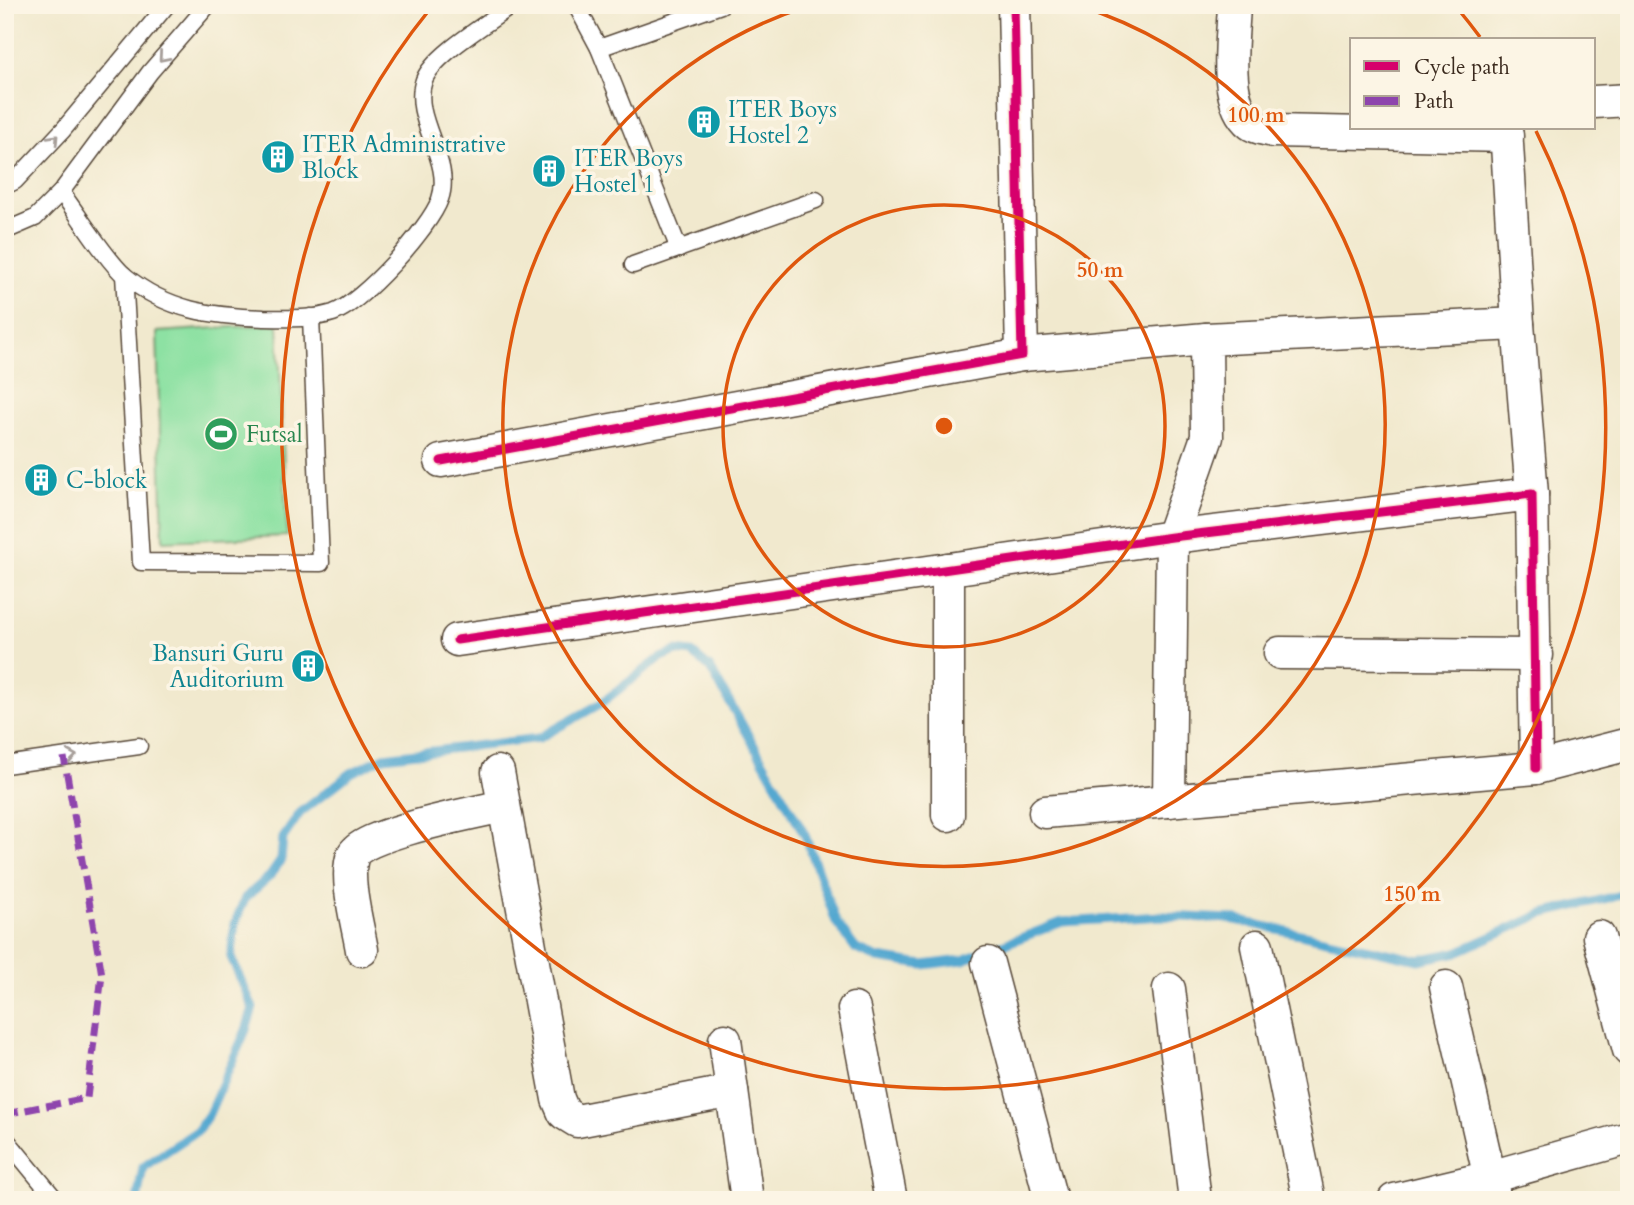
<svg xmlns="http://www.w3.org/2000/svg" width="1634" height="1205" viewBox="0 0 1634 1205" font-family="Cardo,serif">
  <rect width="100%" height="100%" fill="#fcf5e5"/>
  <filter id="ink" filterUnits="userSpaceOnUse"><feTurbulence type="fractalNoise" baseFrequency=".0143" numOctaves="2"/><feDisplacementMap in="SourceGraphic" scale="14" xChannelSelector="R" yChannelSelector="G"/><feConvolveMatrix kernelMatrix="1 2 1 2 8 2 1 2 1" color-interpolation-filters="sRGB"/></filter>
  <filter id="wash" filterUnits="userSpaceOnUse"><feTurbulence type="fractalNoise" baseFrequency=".00686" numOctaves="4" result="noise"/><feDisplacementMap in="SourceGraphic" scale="28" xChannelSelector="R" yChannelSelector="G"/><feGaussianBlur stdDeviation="1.57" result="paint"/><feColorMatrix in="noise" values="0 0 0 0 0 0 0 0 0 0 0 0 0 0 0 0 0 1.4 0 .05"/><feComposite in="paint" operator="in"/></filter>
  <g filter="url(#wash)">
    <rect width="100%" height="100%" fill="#f1e9ce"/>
    <!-- green -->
    <path fill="#8de1a3" stroke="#648660" stroke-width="2" d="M278 324 287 536 163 541 157 332Z"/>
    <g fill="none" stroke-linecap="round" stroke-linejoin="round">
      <!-- stream -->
      <path stroke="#55a8d0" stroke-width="9" d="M137 1200 143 1167 197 1131 209 1114 246 1030 253 1008 231 957 235 923 245 898 270 876 281 860 283 838 300 813 351 773 384 757 539 738 600 704 660 658 676 651 692 653 710 668 805 835 836 922 856 949 878 958 923 965 963 960 1062 922 1163 916 1231 919 1419 960 1457 952 1542 914 1629 893"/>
    </g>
  </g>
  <g filter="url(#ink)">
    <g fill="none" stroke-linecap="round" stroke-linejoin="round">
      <!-- service casing -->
      <g stroke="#564738" stroke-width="19">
        <g id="service">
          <path d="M576 5 599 48 679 249"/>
          <path d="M599 48 721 5"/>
          <path d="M5 186 15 181 63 130 167 5"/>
          <path d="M61 192C77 213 107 261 125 276 168 311 212 316 264 318 287 318 311 320 333 313 362 303 430 228 440 199 454 160 410 119 424 80 434 54 489 23 512 5"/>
          <path d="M5 231 35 218 61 192 150 72 208 5"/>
          <path d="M633 265 816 200"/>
          <path d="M124 275 141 562 321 563 311 317"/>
          <path d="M5 765 139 746"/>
          <path d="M5 1138 56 1200"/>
        </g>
      </g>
      <!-- minor casing -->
      <g stroke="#564738" stroke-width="35">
        <g id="minor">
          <path d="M1234 5C1233 38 1222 102 1251 124 1256 128 1266 129 1273 131L1507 136"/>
          <path d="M1594 102 1629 100"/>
          <path d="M1506 128 1518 324 1532 494"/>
          <path d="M1022 355 1206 339"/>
          <path d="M441 461 1022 355 1014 5"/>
          <path d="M457 640 1172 537 1532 494 1536 768"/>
          <path d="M1280 653 1537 655"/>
          <path d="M498 772 558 1099 564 1113 577 1121 732 1091"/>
          <path d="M1169 801 1172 537 1207 437 1206 339 1518 324"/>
          <path d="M1045 812 1536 768 1629 744"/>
          <path d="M948 815V569"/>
          <path d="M1599 937 1629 1050"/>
          <path d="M1257 946 1309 1200"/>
          <path d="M362 950C358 926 344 877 353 855 361 834 478 812 504 806"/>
          <path d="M988 963 1051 1200"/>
          <path d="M1446 987 1495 1200"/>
          <path d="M1169 989 1195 1200"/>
          <path d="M854 1009 891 1200"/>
          <path d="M725 1040 747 1200"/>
          <path d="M1394 1200 1490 1177 1629 1138"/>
        </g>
      </g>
      <!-- service -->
      <use href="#service" stroke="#fff" stroke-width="16"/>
      <!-- minor -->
      <use href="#minor" stroke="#fff" stroke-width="32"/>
      <!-- quiet -->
      <path stroke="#8e44ad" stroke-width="7" stroke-dasharray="14 7" stroke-linecap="butt" d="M5 1114 87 1098 102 975 64 757"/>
      <!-- cycleway casing -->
      <g stroke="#fcf5e5" stroke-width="13">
        <g id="cycleway">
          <path d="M441 461 1022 355 1014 5"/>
          <path d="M457 640 1172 537 1532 494 1536 768"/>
        </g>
      </g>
      <!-- cycleway -->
      <use href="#cycleway" stroke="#d6006c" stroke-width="9"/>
    </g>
    <!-- one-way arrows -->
    <defs><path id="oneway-chevron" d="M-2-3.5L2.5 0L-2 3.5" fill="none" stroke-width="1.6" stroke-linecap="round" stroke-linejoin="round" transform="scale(1.75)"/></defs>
    <g stroke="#a79f9a">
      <use href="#oneway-chevron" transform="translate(163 57) rotate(131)"/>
      <use href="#oneway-chevron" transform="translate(54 139) rotate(-47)"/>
      <use href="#oneway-chevron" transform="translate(72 756) rotate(-8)"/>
    </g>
  </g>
  <!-- distance rings -->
  <g fill="none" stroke="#df570d" stroke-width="3.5">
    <circle cx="944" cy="426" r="221"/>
    <path d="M1077 5A441 441 0 1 1 811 5"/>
    <path d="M1458 9A662 662 0 0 1 1480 37M1536 131A662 662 0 1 1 430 9"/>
  </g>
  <!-- icons -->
  <defs>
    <g id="building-disc" transform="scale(1.75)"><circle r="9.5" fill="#0f9aa8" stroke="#fcf5e5"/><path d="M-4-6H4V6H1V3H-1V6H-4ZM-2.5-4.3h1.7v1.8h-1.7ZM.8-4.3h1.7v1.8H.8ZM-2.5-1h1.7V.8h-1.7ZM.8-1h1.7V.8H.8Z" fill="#fff"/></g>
    <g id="stadium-disc" transform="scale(1.75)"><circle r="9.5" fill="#2e9e5b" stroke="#fcf5e5"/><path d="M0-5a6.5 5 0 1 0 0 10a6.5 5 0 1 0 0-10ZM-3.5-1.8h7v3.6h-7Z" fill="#fff"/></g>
  </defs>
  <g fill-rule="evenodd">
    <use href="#building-disc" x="704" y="122"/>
    <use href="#building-disc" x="278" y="157"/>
    <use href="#building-disc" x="549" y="171"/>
    <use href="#stadium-disc" x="221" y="434"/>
    <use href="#building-disc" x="41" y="480"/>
    <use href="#building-disc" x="308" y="666"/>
  </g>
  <g text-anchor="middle" stroke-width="7" stroke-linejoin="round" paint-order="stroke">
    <!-- culture labels -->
    <g font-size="23" fill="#0d838f" stroke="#fcf5e5" text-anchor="start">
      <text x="728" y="117">ITER Boys<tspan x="728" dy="26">Hostel 2</tspan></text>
      <text x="302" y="152">ITER Administrative<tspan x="302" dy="26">Block</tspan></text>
      <text x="574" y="166">ITER Boys<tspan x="574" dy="26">Hostel 1</tspan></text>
      <text x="66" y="488">C-block</text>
      <text x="284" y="661" text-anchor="end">Bansuri Guru<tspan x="284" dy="26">Auditorium</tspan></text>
    </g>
    <!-- leisure labels -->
    <g font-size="23" fill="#27864d" stroke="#fcf5e5" text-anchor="start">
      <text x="246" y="442">Futsal</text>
    </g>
  </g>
  <circle cx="944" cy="426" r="10" fill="#df570d" stroke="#fcf5e5" stroke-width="3.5"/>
  <g font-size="21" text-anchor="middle" font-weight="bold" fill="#df570d" stroke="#fcf5e5" stroke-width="7" stroke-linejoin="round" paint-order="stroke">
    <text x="1256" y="122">100 m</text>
    <text x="1100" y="277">50 m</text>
    <text x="1412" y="901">150 m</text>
  </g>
  <!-- margin -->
  <rect width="1634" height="1205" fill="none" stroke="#fcf5e5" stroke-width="28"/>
  <!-- legend -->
  <rect x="1350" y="38" width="245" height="91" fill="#fcf5e5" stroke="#afa495" stroke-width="2"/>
  <rect x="1364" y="61" width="35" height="10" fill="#d6006c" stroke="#afa495" stroke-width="2"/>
  <text x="1414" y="74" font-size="21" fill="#3b2a1e">Cycle path</text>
  <rect x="1364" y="96" width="35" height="10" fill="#8e44ad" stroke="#afa495" stroke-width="2"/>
  <text x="1414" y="108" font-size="21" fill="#3b2a1e">Path</text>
</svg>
